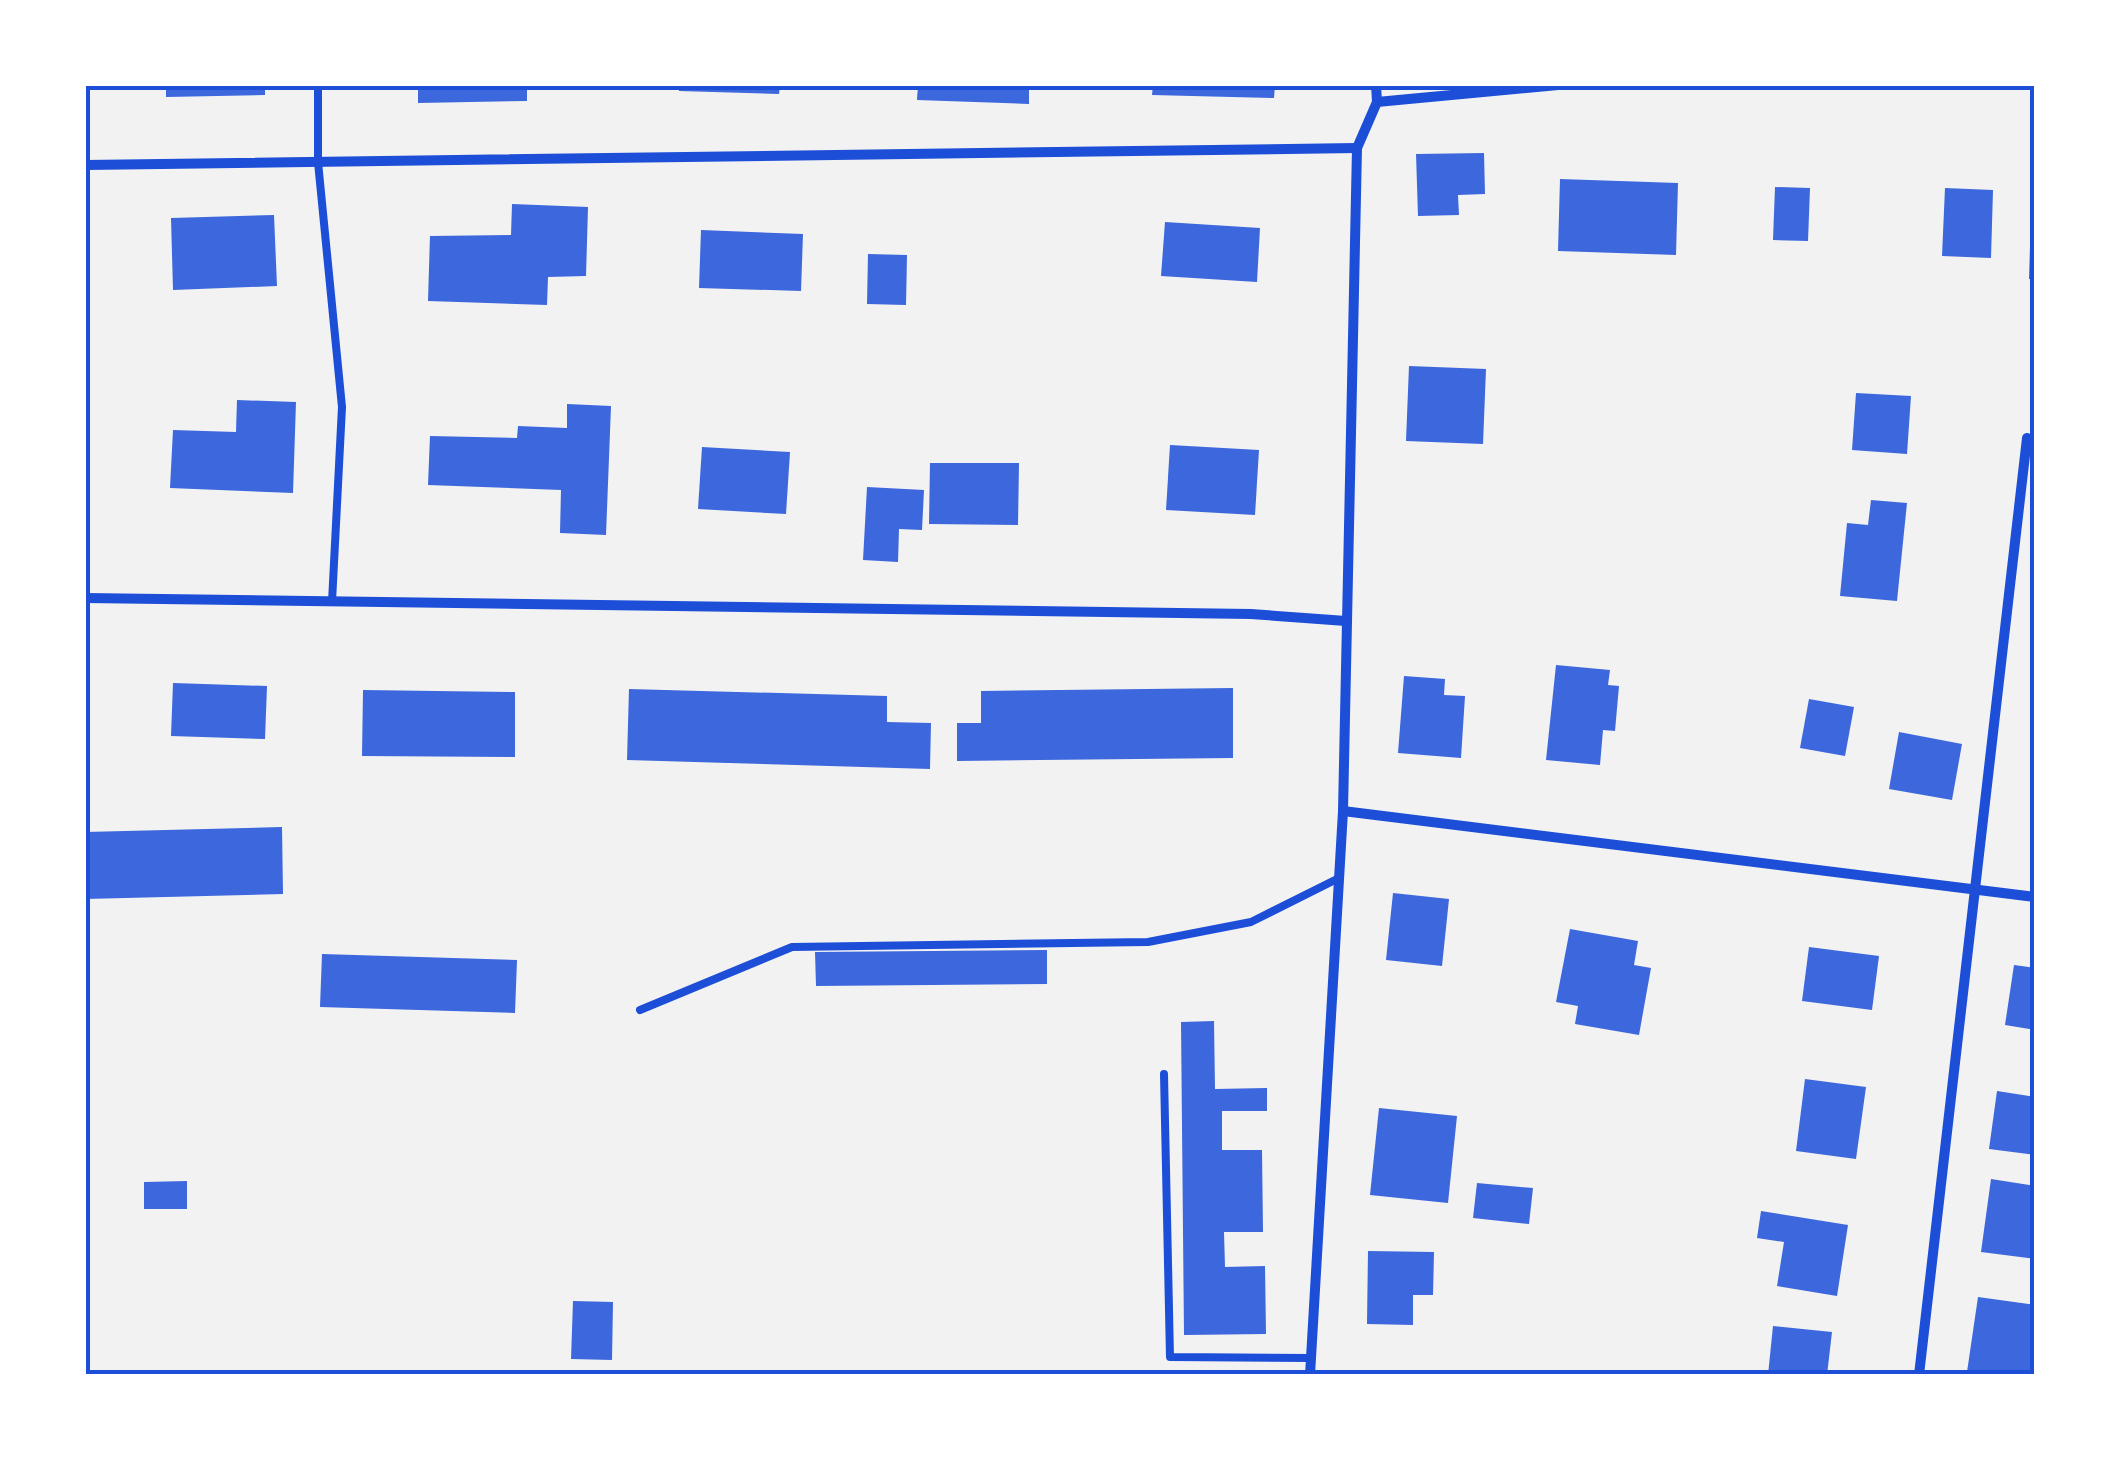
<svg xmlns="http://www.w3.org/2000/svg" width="2120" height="1460" viewBox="0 0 2120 1460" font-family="'PT Sans Narrow',sans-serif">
  <rect width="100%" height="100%" fill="#f2f2f2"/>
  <!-- building -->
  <g fill="#3d67dc">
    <path d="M166 85H265V95L166 97Z"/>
    <path d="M418 85H527V101L418 103Z"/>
    <path d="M679 85H780L779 94 679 91Z"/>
    <path d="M918 85H1029V104L917 100Z"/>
    <path d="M1153 85H1275L1274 98 1152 95Z"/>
    <path d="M1484 153 1485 194 1458 195 1459 215 1418 216 1416 154Z"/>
    <path d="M1560 179 1678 183 1676 255 1558 251Z"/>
    <path d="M2032 179H2035V280L2029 279Z"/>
    <path d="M1775 187 1810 188 1808 241 1773 240Z"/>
    <path d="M1945 188 1993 190 1991 258 1942 256Z"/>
    <path d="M512 204 588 207 586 276 548 277 547 305 428 301 430 236 511 235Z"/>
    <path d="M274 215 277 286 173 290 171 218Z"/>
    <path d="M1165 222 1260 228 1257 282 1161 276Z"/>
    <path d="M701 230 803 234 801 291 699 288Z"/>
    <path d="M868 254 907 255 906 305 867 304Z"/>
    <path d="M1409 366 1486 369 1483 444 1406 441Z"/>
    <path d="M1856 393 1911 396 1907 454 1852 450Z"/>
    <path d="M237 400 296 402 293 493 170 488 173 430 236 432Z"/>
    <path d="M567 404 611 406 606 535 560 533 561 490 428 485 430 436 517 438 518 426 567 428Z"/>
    <path d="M1170 445 1259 450 1255 515 1166 510Z"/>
    <path d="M702 447 790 452 786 514 698 509Z"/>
    <path d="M930 463H1019L1018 525 929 524Z"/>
    <path d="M867 487 924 490 922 530 899 529 898 562 863 560Z"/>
    <path d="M1871 500 1907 503 1897 601 1840 596 1847 523 1868 525Z"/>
    <path d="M1556 665 1610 670 1608 685 1619 686 1615 731 1603 730 1600 765 1546 760Z"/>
    <path d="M1404 676 1445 679 1444 695 1465 696 1461 758 1398 753Z"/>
    <path d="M173 683 267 686 265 739 171 736Z"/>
    <path d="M1233 688V758L957 761V723H981V691Z"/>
    <path d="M629 689 887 696V722L931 723 930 769 627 760Z"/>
    <path d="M363 690 515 692V757L362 756Z"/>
    <path d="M1809 699 1854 707 1845 756 1800 748Z"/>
    <path d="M1899 732 1962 744 1952 800 1889 789Z"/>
    <path d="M282 827 283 894 85 899V832Z"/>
    <path d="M1393 893 1449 899 1442 966 1386 960Z"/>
    <path d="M1570 929 1638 941 1634 965 1651 968 1639 1035 1575 1024 1578 1006 1556 1002Z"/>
    <path d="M1809 947 1879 956 1872 1010 1802 1001Z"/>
    <path d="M1047 950V984L816 986 815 952Z"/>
    <path d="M322 954 517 960 515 1013 320 1007Z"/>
    <path d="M2014 965 2035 968V1030L2005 1025Z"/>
    <path d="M1214 1021 1215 1089 1267 1088V1111H1222V1150H1262L1263 1232H1224L1225 1267 1265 1266 1266 1334 1184 1335 1181 1022Z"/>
    <path d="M1805 1079 1866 1087 1856 1159 1796 1151Z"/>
    <path d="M1997 1091 2035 1097V1155L1989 1149Z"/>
    <path d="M1379 1108 1457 1116 1448 1203 1370 1195Z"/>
    <path d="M1991 1179 2035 1186V1259L1981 1252Z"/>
    <path d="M187 1181V1209H144V1182Z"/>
    <path d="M1477 1183 1533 1188 1529 1224 1473 1218Z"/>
    <path d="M1761 1211 1848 1225 1837 1296 1777 1286 1784 1242 1757 1238Z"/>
    <path d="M1368 1251 1434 1252 1433 1295H1413V1325L1367 1324Z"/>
    <path d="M1978 1297 2035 1305 2033 1375 1967 1372Z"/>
    <path d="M573 1301 613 1302 612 1360 571 1359Z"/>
    <path d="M1773 1326 1832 1332 1827 1375H1768Z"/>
  </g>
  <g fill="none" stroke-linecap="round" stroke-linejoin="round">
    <!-- service -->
    <g stroke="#1d4ed8" stroke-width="8">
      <path d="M318 85V162L342 407 332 602"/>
      <path d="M640 1010 792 947 1148 942 1251 922 1339 878"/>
      <path d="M1164 1074 1170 1357 1310 1358"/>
    </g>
    <!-- minor -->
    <g stroke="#1d4ed8" stroke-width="10">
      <path d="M1377 102 1558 85"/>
      <path d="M85 165 1357 148"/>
      <path d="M85 598 1251 614 1346 621"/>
      <path d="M1343 811 2035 897"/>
      <path d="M1310 1375 1343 811 1357 148 1377 102 1376 85"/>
      <path d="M1919 1375 2027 438"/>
    </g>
  </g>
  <!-- border -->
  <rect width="2120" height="1460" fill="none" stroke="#ffffff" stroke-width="175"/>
  <rect x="88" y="88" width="1944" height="1284" fill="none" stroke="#1d4ed8" stroke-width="4"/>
</svg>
